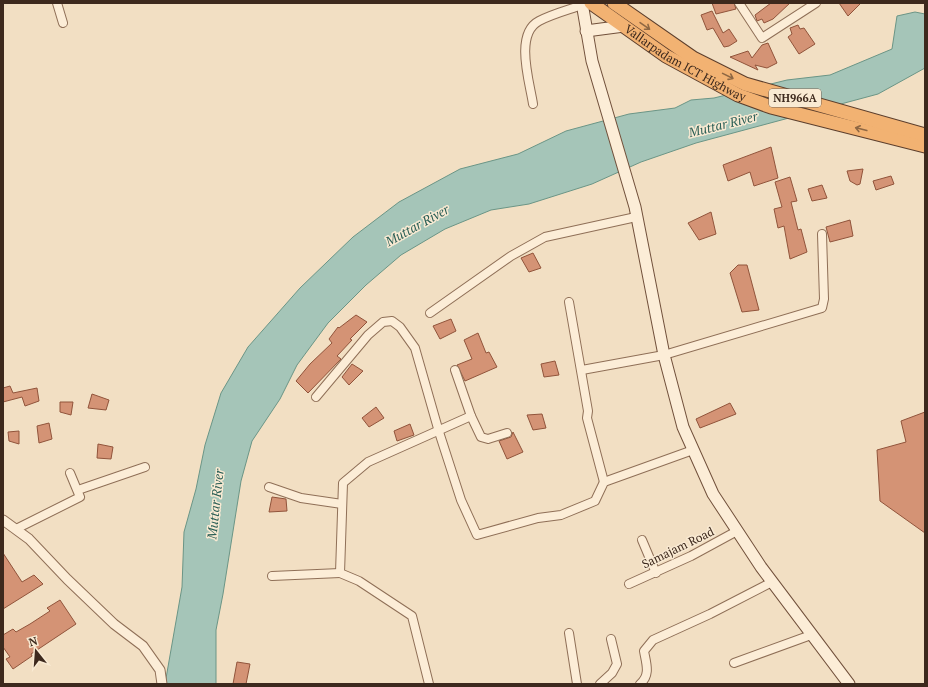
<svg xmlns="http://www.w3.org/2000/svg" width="928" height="687" viewBox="0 0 928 687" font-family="'PT Serif',serif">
  <rect width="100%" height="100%" fill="#f2dfc3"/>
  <!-- water -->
  <path fill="#a5c5b8" stroke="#6b9586" d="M915 12 925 14V68L878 94 696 143 641 162 592 184 529 204 491 210 445 229 401 255 366 285 328 323 297 365 280 399 252 441 241 481 223 594 216 630V684H165L182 587 184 532 196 489 205 445 221 393 248 347 300 288 353 237 399 202 460 169 518 154 566 131 629 114 675 108 691 100 714 98 787 80 830 75 892 49 897 16Z"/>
  <!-- building -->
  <g fill="#d49375" stroke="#91543b">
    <path d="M712 3H734L736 9 716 14Z"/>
    <path d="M771 3H790L773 19 764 23 762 19 757 21 755 15Z"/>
    <path d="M839 3H861L848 16Z"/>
    <path d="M712 11 723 33 729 29 737 41 729 46 724 47 713 28 707 30 701 15Z"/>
    <path d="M798 25 800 29 804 28 815 44 799 54 788 37 792 34 790 28Z"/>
    <path d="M768 43 777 63 767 68 755 65 758 70 730 57 748 51 752 58 762 45Z"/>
    <path d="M771 147 778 178 754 186 750 172 728 181 723 165Z"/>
    <path d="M863 169 860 184 857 185 850 181 847 171Z"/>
    <path d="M891 176 894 184 876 190 873 181Z"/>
    <path d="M790 177 797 201 791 202 798 230 801 229 807 252 790 259 784 226 778 228 774 209 782 207 775 182Z"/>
    <path d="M822 185 827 198 812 201 808 189Z"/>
    <path d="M711 212 716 234 699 240 688 223Z"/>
    <path d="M850 220 853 236 830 242 826 227Z"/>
    <path d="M533 253 541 268 529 272 521 258Z"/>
    <path d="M738 265H747L759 310 742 312 730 273Z"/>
    <path d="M356 315 367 322 350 339 352 340 337 356 341 359 308 393 296 381 310 364 332 343 329 339 338 327 339 328Z"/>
    <path d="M451 319 456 331 440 339 433 326Z"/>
    <path d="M478 333 486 353 489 352 497 367 465 381 457 365 472 359 464 340Z"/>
    <path d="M555 361 559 375 544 377 541 364Z"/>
    <path d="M352 364 363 371 349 385 342 377Z"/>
    <path d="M10 386 13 393 37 388 39 401 25 406 22 397 3 402V388Z"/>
    <path d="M92 394 109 400 106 410 88 408Z"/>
    <path d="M60 402H73L71 415 60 412Z"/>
    <path d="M730 403 736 414 700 428 696 419Z"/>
    <path d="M376 407 384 418 369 427 362 418Z"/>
    <path d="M925 412V533L880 501 877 450 906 442 901 421Z"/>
    <path d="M542 414 546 428 533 430 527 415Z"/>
    <path d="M49 423 52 439 39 443 37 426Z"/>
    <path d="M410 424 414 435 397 441 394 431Z"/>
    <path d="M19 431V444L9 441 8 432Z"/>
    <path d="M513 432 523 452 507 459 499 441 511 437Z"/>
    <path d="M98 444 113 447 111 459 97 458Z"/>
    <path d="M272 497 286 499 287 511 269 512Z"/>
    <path d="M3 553 22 582 34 575 43 584 3 609Z"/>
    <path d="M60 600 76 624 31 654 32 656 13 669 6 659 10 657 3 647V635L13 629 16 632 30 624 50 611 47 608Z"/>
    <path d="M237 662 250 664 246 684H233Z"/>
  </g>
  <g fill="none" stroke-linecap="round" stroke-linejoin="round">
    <!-- minor casing -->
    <g stroke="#8f6f57" stroke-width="10">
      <g id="minor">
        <path d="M57 3 63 23"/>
        <path d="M739 3 762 38 816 3"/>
        <path d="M533 104C530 83 514 34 539 21 552 14 568 10 582 5"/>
        <path d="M569 302 588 411 587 418 604 482"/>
        <path d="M430 313 511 256 545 237 636 217"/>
        <path d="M455 370 471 416 481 437 488 439 507 433"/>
        <path d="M582 370 664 355 822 308 824 299 822 234"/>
        <path d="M316 397 368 335 383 322 392 321 400 327 415 348 439 432 461 500 477 535 538 518 561 515 595 501 604 482 693 450"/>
        <path d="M269 487 301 498 342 504"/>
        <path d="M78 490 145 467"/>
        <path d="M16 529 80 497 70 473"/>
        <path d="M642 540 656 573"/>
        <path d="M272 576 340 573"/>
        <path d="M629 584 691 556 737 531"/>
        <path d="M569 633 577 684"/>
        <path d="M734 663 811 635"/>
        <path d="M429 684 412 616 359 581 340 573 343 483 368 462 471 416"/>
        <path d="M600 684 612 673 617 664 611 639"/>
        <path d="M640 684C651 675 646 663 644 651L653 640 710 614 772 582"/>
      </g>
    </g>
    <!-- tertiary casing -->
    <g stroke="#8f6f57" stroke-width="11">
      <path id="tertiary" d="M3 520 29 539 67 579 114 624 143 646 160 670 162 684"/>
    </g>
    <!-- secondary casing -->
    <g stroke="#71503b" stroke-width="13">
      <g id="secondary">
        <path d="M582 3 592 61 635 207 664 355 683 427 713 494 761 567 849 684"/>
        <path d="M586 31 624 26"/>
      </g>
    </g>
    <!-- trunk casing -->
    <g stroke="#5c3e2c" stroke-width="15">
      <g id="trunk">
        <path id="s1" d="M591 3 666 56 738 95 771 107 925 146"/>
        <path d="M614 3 693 58 745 84 925 135"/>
      </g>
    </g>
    <!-- minor -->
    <use href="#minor" stroke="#fcedd7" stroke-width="8"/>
    <!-- tertiary -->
    <use href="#tertiary" stroke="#fcedd7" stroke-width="9"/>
    <!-- secondary -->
    <use href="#secondary" stroke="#fcedd7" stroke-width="11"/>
    <!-- trunk -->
    <use href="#trunk" stroke="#f2b272" stroke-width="13"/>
  </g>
  <!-- one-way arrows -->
  <defs><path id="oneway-shaft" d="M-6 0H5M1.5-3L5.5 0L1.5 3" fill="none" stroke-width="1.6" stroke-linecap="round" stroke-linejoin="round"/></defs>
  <g stroke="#8e6743">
    <use href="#oneway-shaft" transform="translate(645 26) rotate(35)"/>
    <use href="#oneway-shaft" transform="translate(728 76) rotate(26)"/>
    <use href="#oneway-shaft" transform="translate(861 129) rotate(-166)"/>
  </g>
  <g text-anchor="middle" stroke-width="3" stroke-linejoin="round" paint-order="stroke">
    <!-- shield labels -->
    <rect fill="#f9ead3" stroke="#756354" stroke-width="1" x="769" y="89" width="52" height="18" rx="3"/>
    <g font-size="11" font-weight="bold" fill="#3d291d">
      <text x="795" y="102">NH966A</text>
    </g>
    <!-- street labels -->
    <g font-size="12" fill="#3d291d" stroke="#f9ead3">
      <text dy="4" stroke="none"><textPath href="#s1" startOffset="112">Vallarpadam ICT Highway</textPath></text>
      <text transform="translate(678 548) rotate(-26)" y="4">Samajam Road</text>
    </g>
    <!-- water labels -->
    <g font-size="13" font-style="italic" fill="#2b5f56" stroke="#f9ead3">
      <text transform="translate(723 124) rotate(-14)" y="5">Muttar River</text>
      <text transform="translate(417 225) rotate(-29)" y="5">Muttar River</text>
      <text transform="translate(215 504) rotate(-84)" y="5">Muttar River</text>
    </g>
  </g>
  <!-- border -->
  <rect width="928" height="687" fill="none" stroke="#3d291d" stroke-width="8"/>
  <!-- north arrow -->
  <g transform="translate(36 651) rotate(343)" stroke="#f9ead3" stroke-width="3" paint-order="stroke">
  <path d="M0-3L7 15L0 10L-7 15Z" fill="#3d291d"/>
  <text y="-6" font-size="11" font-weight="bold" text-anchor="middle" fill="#3d291d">N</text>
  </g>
</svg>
